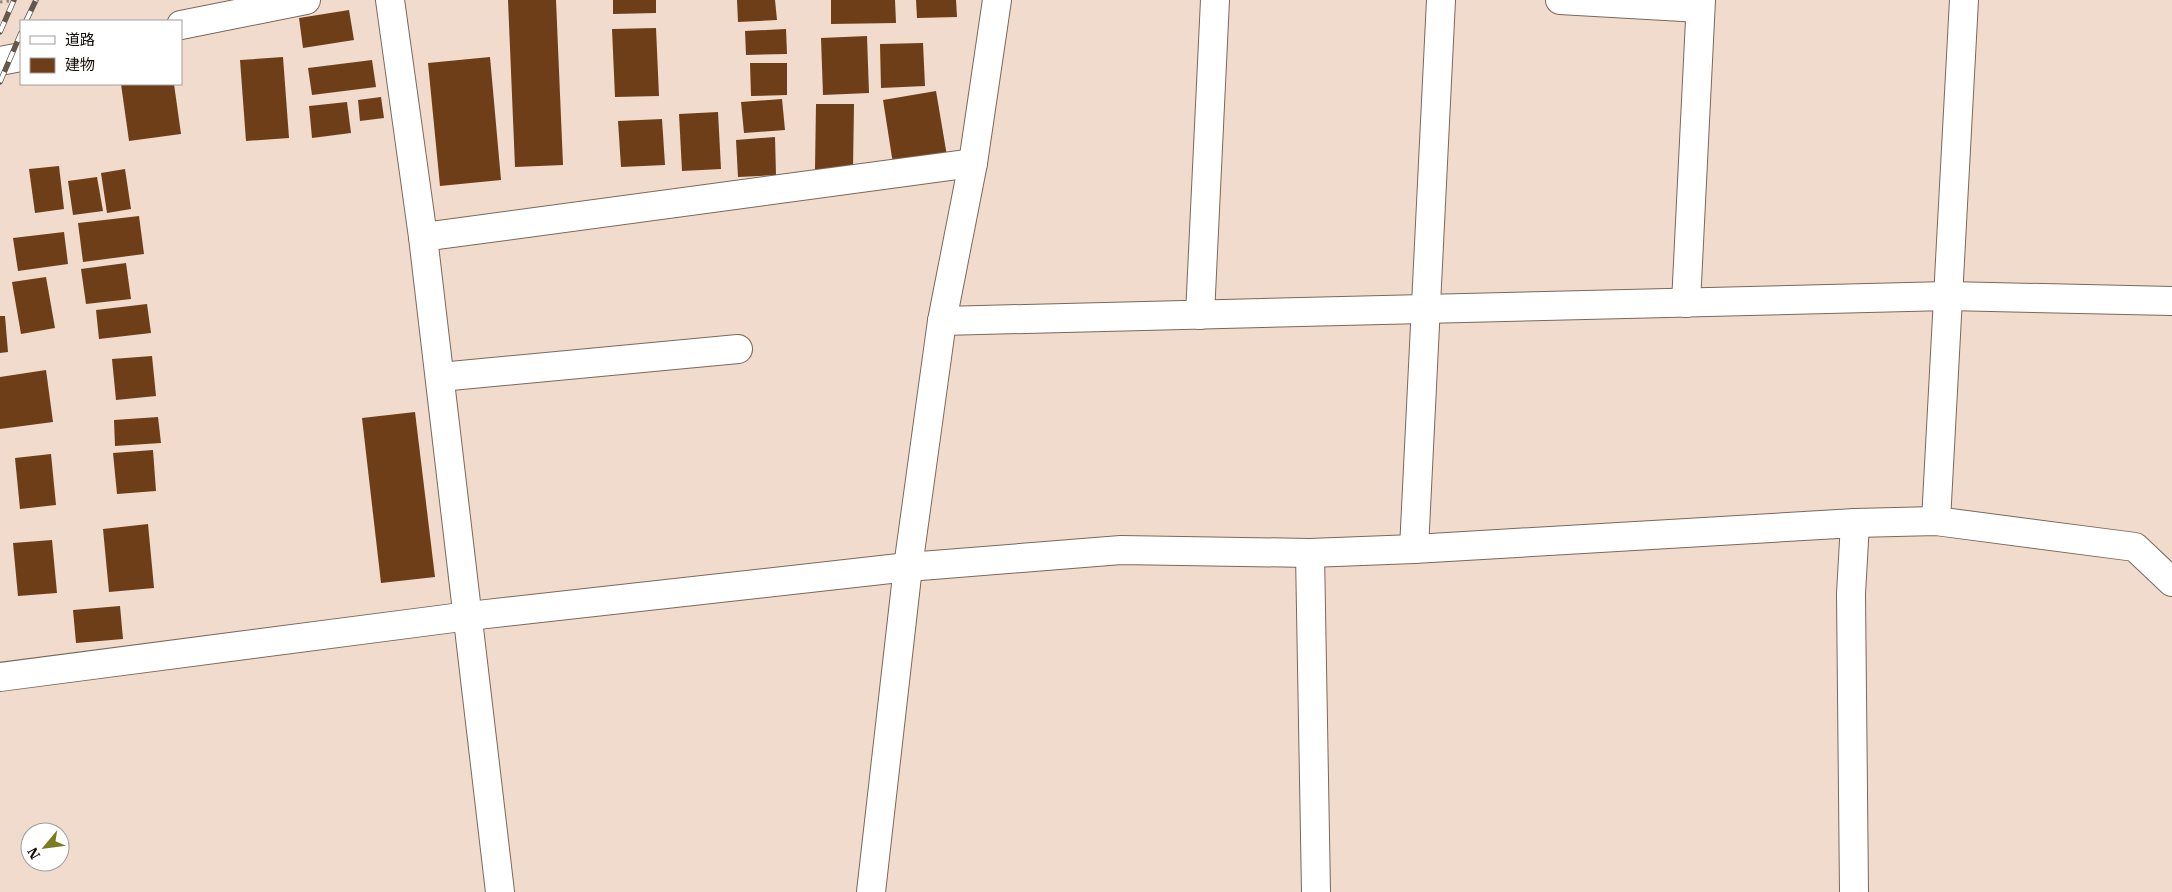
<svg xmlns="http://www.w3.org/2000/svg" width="2172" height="892" viewBox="0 0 2172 892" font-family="'IBM Plex Serif','Noto Sans JP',serif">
  <rect width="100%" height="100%" fill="#f1dbcc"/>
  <!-- building -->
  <g fill="#6e3e18">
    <path d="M508 0H556L563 165 515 167Z"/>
    <path d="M613 0H656V13L613 14Z"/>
    <path d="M737 0H775L777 20 738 22Z"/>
    <path d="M831 0H895L896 23 831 24Z"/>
    <path d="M916 0H956L957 17 917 18Z"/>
    <path d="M349 10 354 40 303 48 299 18Z"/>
    <path d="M656 28 659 96 615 97 612 29Z"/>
    <path d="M786 29 787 54 746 55 745 31Z"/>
    <path d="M867 36 869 93 823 95 821 38Z"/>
    <path d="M923 43 925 86 881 88 880 44Z"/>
    <path d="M283 57 289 138 246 141 240 60Z"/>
    <path d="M490 57 501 180 440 186 428 63Z"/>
    <path d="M372 60 376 87 312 95 308 68Z"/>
    <path d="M750 63H787V95L751 96Z"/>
    <path d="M121 84H174L181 134 129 141Z"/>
    <path d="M936 91 947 156 893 164 883 100Z"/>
    <path d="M381 97 384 118 360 121 358 100Z"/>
    <path d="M782 99 785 130 744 133 741 102Z"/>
    <path d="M347 102 351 133 312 138 309 106Z"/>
    <path d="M816 104H854L853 169H815Z"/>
    <path d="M718 112 721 169 682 171 679 114Z"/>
    <path d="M662 119 665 165 621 167 618 121Z"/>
    <path d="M775 137 776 175 738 177 736 140Z"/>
    <path d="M59 166 64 209 35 213 29 169Z"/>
    <path d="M125 169 131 209 107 213 101 173Z"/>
    <path d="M97 177 103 211 73 215 68 181Z"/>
    <path d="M139 216 144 254 83 262 78 223Z"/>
    <path d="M64 232 68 264 18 271 13 238Z"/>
    <path d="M126 263 131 299 86 304 81 269Z"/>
    <path d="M46 277 55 328 21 334 12 282Z"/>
    <path d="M147 304 151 333 99 339 96 310Z"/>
    <path d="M0 316H5L8 352 0 353Z"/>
    <path d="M152 356 156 396 116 400 112 359Z"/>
    <path d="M46 370 53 422 0 429V377Z"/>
    <path d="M415 412 435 577 381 583 362 418Z"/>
    <path d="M158 417 161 443 115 446 114 420Z"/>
    <path d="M153 450 156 491 117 494 113 453Z"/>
    <path d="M51 454 56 505 20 509 15 458Z"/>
    <path d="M148 524 154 588 109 592 103 529Z"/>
    <path d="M52 540 57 593 18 596 13 543Z"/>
    <path d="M120 606 123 639 76 643 73 610Z"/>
  </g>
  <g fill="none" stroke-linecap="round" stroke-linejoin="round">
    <!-- minor casing -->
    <g stroke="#7b685b" stroke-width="30">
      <g id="minor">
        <path d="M390 0 423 237 500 892"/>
        <path d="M1560 0 1700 8"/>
        <path d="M181 25 306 0"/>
        <path d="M0 61 21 57"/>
        <path d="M423 237 973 163"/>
        <path d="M1686 303 1701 0"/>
        <path d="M1200 315 1215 0"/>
        <path d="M942 321 1948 296 2172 301"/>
        <path d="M440 377 738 349"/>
        <path d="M1936 521 1964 0"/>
        <path d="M1414 549 1441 0"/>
        <path d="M1310 553 1316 892"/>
        <path d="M0 677 469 616 908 567 1121 550 1310 553 1414 549 1855 523 1936 521 2135 547 2172 582"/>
        <path d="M871 892 908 567 942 321 973 163 997 0"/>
        <path d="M1854 892 1851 594 1855 523"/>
      </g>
    </g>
    <!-- path -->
    <path stroke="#97877c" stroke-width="3" stroke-dasharray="2.5 4" stroke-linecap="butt" d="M0 2 19 0"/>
    <!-- minor -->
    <use href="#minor" stroke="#fff" stroke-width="28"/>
    <!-- rail casing -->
    <g stroke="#63574e" stroke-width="5.5">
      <g id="rail">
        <path d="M26 21 36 0"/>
        <path d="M0 32 14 0"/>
        <path d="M0 82 21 33"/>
      </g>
    </g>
    <!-- rail -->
    <use href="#rail" stroke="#fff" stroke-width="4" stroke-dasharray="11" stroke-linecap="butt"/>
  </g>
  <!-- legend -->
  <rect x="20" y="20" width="162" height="65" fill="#ffffff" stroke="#a19e9c"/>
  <rect x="30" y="36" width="25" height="8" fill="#ffffff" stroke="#a19e9c"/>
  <text x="65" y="45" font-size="15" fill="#130c07">道路</text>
  <rect x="30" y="58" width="25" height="15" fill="#6e3e18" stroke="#a19e9c"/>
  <text x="65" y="70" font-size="15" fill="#130c07">建物</text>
  <!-- north arrow -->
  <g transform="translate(45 847) rotate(241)"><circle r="24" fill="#ffffff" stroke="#a19e9c"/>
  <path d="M0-4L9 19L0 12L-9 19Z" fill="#7b7b22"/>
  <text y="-8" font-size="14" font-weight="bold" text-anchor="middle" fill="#130c07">N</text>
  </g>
</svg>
